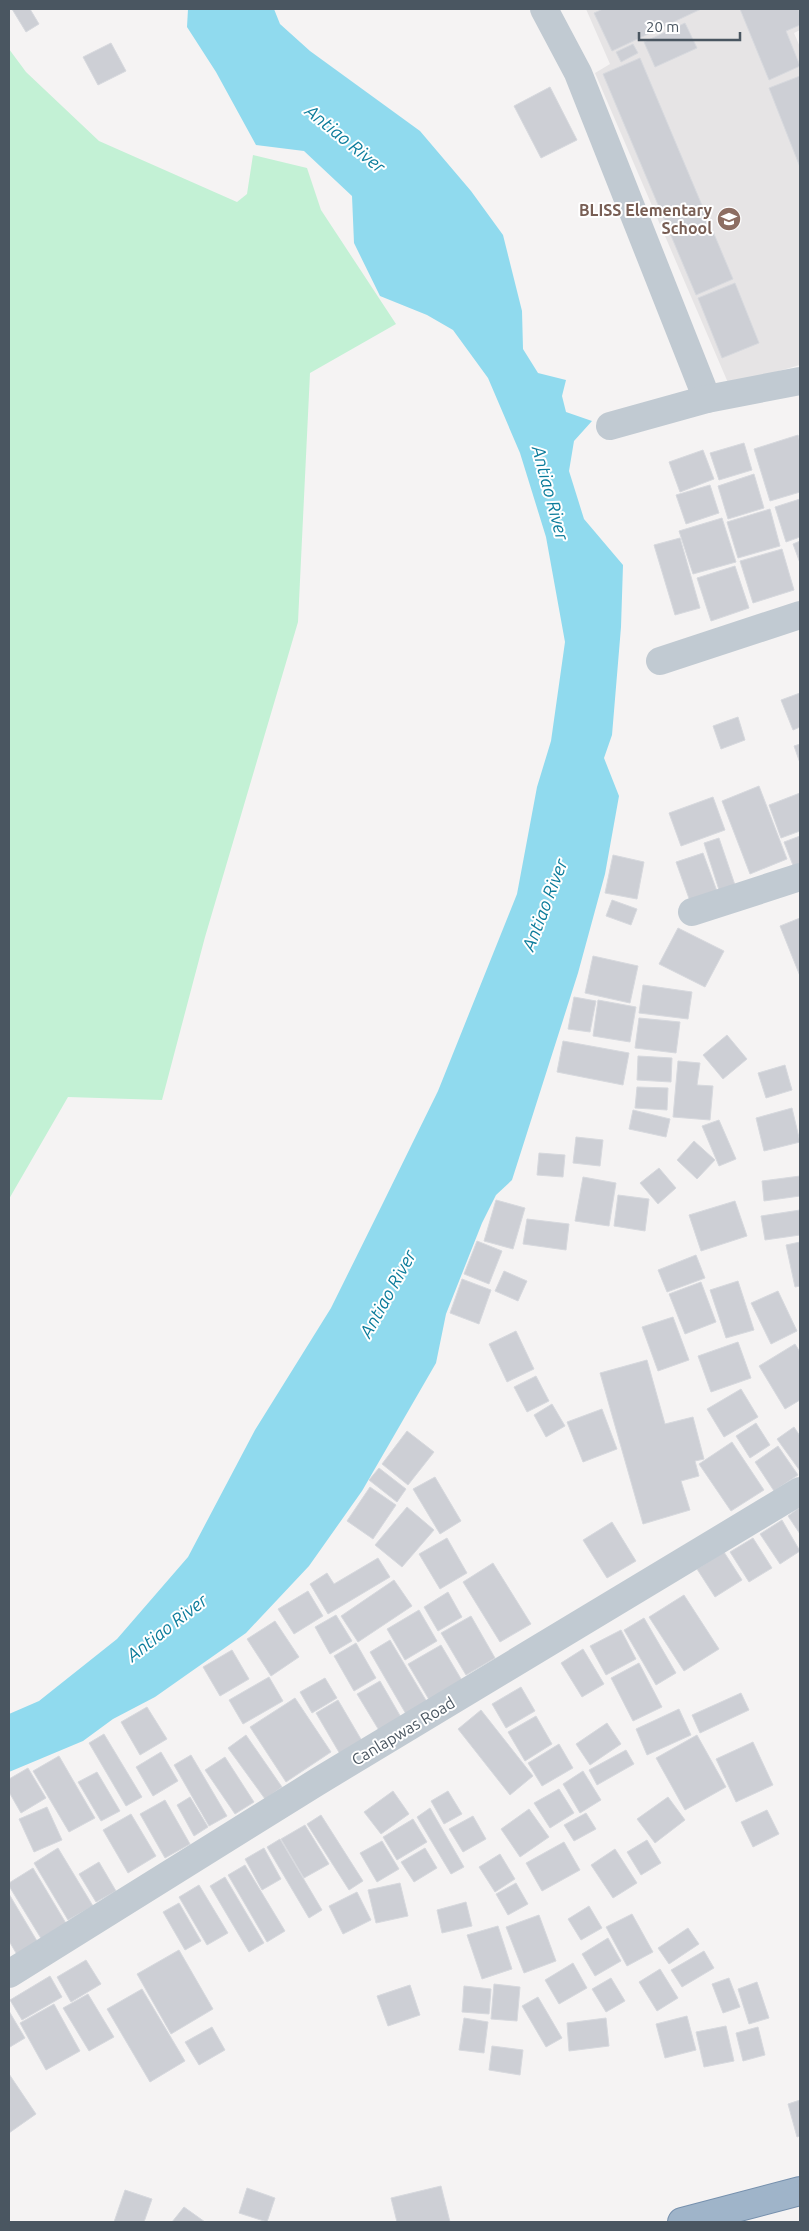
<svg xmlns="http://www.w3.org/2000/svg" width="809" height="2231" viewBox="0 0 809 2231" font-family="Ubuntu,sans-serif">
  <rect width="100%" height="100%" fill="#f5f3f3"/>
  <!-- education -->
  <path fill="#e6e4e5" d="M586 9H800V30L794 33 800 47V365L729 385 595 73 610 64Z"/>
  <!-- green -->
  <path fill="#c3f1d5" d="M9 49 26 72 99 141 237 202 247 194 253 155 307 168 321 210 396 324 310 373 298 622 205 937 162 1100 68 1097 9 1199Z"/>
  <!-- water -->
  <path fill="#90daee" d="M188 9H274L280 24 310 51 420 131 471 191 503 235 522 311 523 349 538 373 566 380 562 396 566 412 592 421 574 441 569 471 584 519 623 565 621 627 612 735 604 758 619 796 605 874 578 973 512 1180 496 1195 482 1223 446 1314 436 1363 362 1491 309 1566 246 1633 155 1697 113 1719 83 1741 9 1772V1714L39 1701 117 1639 188 1557 255 1430 331 1308 383 1203 438 1091 517 894 537 787 551 741 565 642 546 537 520 453 488 378 453 330 427 315 380 296 354 243 352 196 304 151 256 145 216 72 187 27Z"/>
  <!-- building -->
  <g fill="#cdcfd5" stroke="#d7d9de">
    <path d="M12 9H30L39 24 26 32Z"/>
    <path d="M603 9H701L612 51 594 13Z"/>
    <path d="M740 9H799L800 25 786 31 800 66 769 80Z"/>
    <path d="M685 23 697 48 655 67 644 42Z"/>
    <path d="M111 43 126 71 98 85 83 57Z"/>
    <path d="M633 44 638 53 621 62 616 52Z"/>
    <path d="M640 58 733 279 696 295 603 74Z"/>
    <path d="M800 76V167L769 88Z"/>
    <path d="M550 87 577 140 541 158 514 106Z"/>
    <path d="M735 283 759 343 722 358 698 298Z"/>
    <path d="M798 435 800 442V492L770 501 754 449Z"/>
    <path d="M744 443 752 470 719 480 710 453Z"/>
    <path d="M703 450 714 479 680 492 669 462Z"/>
    <path d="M754 474 764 508 728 519 718 486Z"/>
    <path d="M710 485 719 513 686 524 676 495Z"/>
    <path d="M800 499V537L786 542 775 507Z"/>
    <path d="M770 509 780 546 738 558 727 522Z"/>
    <path d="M722 518 736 562 693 574 679 531Z"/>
    <path d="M680 538 700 608 675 615 654 545Z"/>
    <path d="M800 541V563L793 544Z"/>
    <path d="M782 549 794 590 753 603 740 561Z"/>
    <path d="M735 566 749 608 711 621 697 578Z"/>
    <path d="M800 693V727L793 730 781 700Z"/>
    <path d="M738 717 745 740 721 749 713 726Z"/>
    <path d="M800 744V763L794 746Z"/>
    <path d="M759 786 787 859 750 874 722 801Z"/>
    <path d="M800 793V831L781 838 769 805Z"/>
    <path d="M713 797 725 830 681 846 669 813Z"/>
    <path d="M800 836V866L794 868 784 842Z"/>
    <path d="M719 838 736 888 720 893 704 843Z"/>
    <path d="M703 853 718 894 691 904 676 862Z"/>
    <path d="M613 855 644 862 637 899 605 893Z"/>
    <path d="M612 900 637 909 631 925 606 916Z"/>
    <path d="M800 918V976L780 926Z"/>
    <path d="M678 928 724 951 705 987 659 964Z"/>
    <path d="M593 956 638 966 630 1003 585 993Z"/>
    <path d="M643 985 692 992 688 1019 639 1013Z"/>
    <path d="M574 997 596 1001 590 1032 568 1029Z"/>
    <path d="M598 1000 636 1007 630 1042 593 1036Z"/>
    <path d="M639 1018 680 1022 676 1053 635 1048Z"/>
    <path d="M727 1035 747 1059 723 1079 703 1055Z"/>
    <path d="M563 1041 629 1053 623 1085 557 1072Z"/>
    <path d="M638 1056 672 1058 671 1082 637 1080Z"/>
    <path d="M678 1061 700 1063 697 1085 713 1086 710 1120 673 1117Z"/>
    <path d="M785 1065 792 1090 766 1098 758 1073Z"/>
    <path d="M637 1087 668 1088 667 1110 635 1108Z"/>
    <path d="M792 1108 800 1142 764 1151 756 1118Z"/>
    <path d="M633 1110 670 1119 666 1137 629 1129Z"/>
    <path d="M719 1120 736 1159 719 1166 702 1126Z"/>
    <path d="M576 1137 603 1140 600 1166 573 1163Z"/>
    <path d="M694 1141 715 1160 697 1179 677 1160Z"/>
    <path d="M539 1153 565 1155 563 1177 537 1175Z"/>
    <path d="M659 1168 676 1188 658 1204 640 1183Z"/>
    <path d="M800 1176V1196L764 1201 762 1181Z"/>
    <path d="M583 1177 616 1183 609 1226 575 1221Z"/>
    <path d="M618 1195 649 1199 645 1231 614 1226Z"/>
    <path d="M496 1200 525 1208 513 1249 484 1241Z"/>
    <path d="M735 1201 747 1236 701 1251 689 1215Z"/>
    <path d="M800 1210V1235L765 1240 761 1216Z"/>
    <path d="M527 1219 569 1224 566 1250 523 1244Z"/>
    <path d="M477 1241 502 1251 489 1284 464 1274Z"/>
    <path d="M800 1242V1286L795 1287 786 1245Z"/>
    <path d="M696 1255 705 1278 667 1292 658 1270Z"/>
    <path d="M504 1271 527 1281 518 1301 495 1291Z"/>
    <path d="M462 1279 491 1290 479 1324 450 1313Z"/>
    <path d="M738 1281 754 1330 726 1338 710 1290Z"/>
    <path d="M701 1282 716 1322 685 1334 669 1294Z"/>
    <path d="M778 1291 797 1331 771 1344 751 1303Z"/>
    <path d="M673 1317 689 1360 658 1371 642 1327Z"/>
    <path d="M516 1331 534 1369 507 1382 489 1344Z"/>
    <path d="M738 1342 751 1378 711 1392 698 1356Z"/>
    <path d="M795 1344 800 1352V1400L785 1409 759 1366Z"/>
    <path d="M647 1360 665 1424 693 1417 704 1459 695 1461 699 1476 681 1481 690 1510 643 1524 600 1373Z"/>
    <path d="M536 1376 549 1401 527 1412 514 1387Z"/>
    <path d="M741 1389 758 1417 724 1437 707 1409Z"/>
    <path d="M552 1404 565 1426 546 1437 534 1415Z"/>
    <path d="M602 1409 617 1449 583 1462 567 1422Z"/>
    <path d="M756 1423 770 1445 750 1458 736 1436Z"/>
    <path d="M794 1427 800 1436V1471L777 1439Z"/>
    <path d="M407 1431 434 1452 408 1485 382 1464Z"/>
    <path d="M732 1442 764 1490 731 1511 699 1464Z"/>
    <path d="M778 1446 798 1475 774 1491 755 1462Z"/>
    <path d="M379 1468 406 1489 397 1502 369 1480Z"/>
    <path d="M435 1477 461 1521 440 1534 413 1489Z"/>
    <path d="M370 1487 396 1505 373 1539 347 1521Z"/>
    <path d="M407 1507 434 1530 402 1567 375 1545Z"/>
    <path d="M800 1507V1534L788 1516Z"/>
    <path d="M782 1520 800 1551 780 1564 760 1534Z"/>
    <path d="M612 1522 636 1561 607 1578 583 1540Z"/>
    <path d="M447 1538 467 1573 440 1589 419 1554Z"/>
    <path d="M753 1538 772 1568 749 1582 730 1552Z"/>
    <path d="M724 1552 742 1580 715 1597 697 1569Z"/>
    <path d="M378 1558 390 1577 328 1614 310 1584 327 1573 334 1584Z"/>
    <path d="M493 1563 531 1624 500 1642 463 1582Z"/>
    <path d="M394 1580 412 1606 358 1642 341 1616Z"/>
    <path d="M308 1591 323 1616 294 1634 278 1609Z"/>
    <path d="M448 1592 462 1617 438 1631 424 1607Z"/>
    <path d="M684 1595 719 1649 684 1671 649 1617Z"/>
    <path d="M419 1610 437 1641 405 1660 387 1629Z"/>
    <path d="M336 1615 352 1641 330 1654 315 1627Z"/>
    <path d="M471 1616 495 1658 466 1675 441 1633Z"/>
    <path d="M644 1618 676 1673 656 1685 624 1630Z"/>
    <path d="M275 1621 299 1657 271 1676 247 1639Z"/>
    <path d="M621 1630 636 1659 606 1675 590 1646Z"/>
    <path d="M390 1640 427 1702 406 1714 370 1652Z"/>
    <path d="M356 1643 376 1678 354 1691 334 1656Z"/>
    <path d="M441 1645 464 1684 431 1703 408 1664Z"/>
    <path d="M583 1649 604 1684 582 1697 561 1663Z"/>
    <path d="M232 1650 249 1679 220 1696 203 1667Z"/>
    <path d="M639 1663 662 1707 633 1721 611 1678Z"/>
    <path d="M269 1677 283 1701 243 1724 229 1700Z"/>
    <path d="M325 1678 337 1698 312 1713 300 1692Z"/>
    <path d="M380 1681 402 1719 380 1732 357 1694Z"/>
    <path d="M521 1687 535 1711 506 1728 492 1704Z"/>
    <path d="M741 1693 749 1710 700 1733 692 1715Z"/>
    <path d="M295 1698 331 1752 286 1782 250 1727Z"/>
    <path d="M338 1700 362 1741 340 1754 316 1713Z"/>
    <path d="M147 1707 167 1739 140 1755 121 1722Z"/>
    <path d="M679 1709 691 1735 647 1755 636 1729Z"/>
    <path d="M481 1710 533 1776 510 1795 458 1729Z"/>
    <path d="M536 1716 552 1744 525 1761 508 1732Z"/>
    <path d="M607 1723 621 1744 590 1765 576 1744Z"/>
    <path d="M104 1734 142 1797 126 1806 89 1743Z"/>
    <path d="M246 1735 282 1787 265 1799 228 1748Z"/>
    <path d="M697 1735 726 1787 685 1810 656 1758Z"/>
    <path d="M753 1742 773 1785 736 1802 716 1759Z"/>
    <path d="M559 1744 573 1768 542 1786 528 1763Z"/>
    <path d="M626 1750 634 1764 597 1785 589 1770Z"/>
    <path d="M161 1752 178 1781 153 1796 136 1767Z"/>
    <path d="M191 1755 227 1816 209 1826 174 1765Z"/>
    <path d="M59 1756 95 1818 69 1832 33 1771Z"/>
    <path d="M225 1757 254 1802 235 1814 205 1770Z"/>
    <path d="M28 1768 46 1798 21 1813 9 1792V1779Z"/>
    <path d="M583 1771 601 1800 580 1813 563 1784Z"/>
    <path d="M97 1772 120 1811 101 1821 78 1782Z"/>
    <path d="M559 1789 574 1813 550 1828 534 1803Z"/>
    <path d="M393 1791 409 1814 381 1834 364 1812Z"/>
    <path d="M448 1791 462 1814 444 1824 431 1801Z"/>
    <path d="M190 1797 208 1827 194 1836 177 1805Z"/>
    <path d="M668 1797 685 1820 655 1843 637 1819Z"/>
    <path d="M165 1800 190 1844 165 1858 140 1814Z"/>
    <path d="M47 1807 62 1840 34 1852 19 1819Z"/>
    <path d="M430 1808 464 1867 451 1874 417 1817Z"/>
    <path d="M529 1809 549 1837 520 1857 501 1829Z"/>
    <path d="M767 1810 779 1834 753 1847 741 1822Z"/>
    <path d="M586 1813 596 1829 574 1841 564 1825Z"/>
    <path d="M131 1814 156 1856 128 1873 103 1830Z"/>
    <path d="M321 1815 363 1881 349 1890 307 1824Z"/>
    <path d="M473 1816 486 1839 463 1852 449 1829Z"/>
    <path d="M413 1819 427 1842 397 1860 383 1837Z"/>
    <path d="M305 1825 329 1864 304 1878 281 1839Z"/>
    <path d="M280 1839 322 1910 309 1918 267 1847Z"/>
    <path d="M647 1840 661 1863 641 1875 627 1852Z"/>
    <path d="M382 1841 399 1869 377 1882 360 1853Z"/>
    <path d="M564 1842 580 1870 542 1891 526 1863Z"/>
    <path d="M58 1848 93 1906 68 1920 34 1863Z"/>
    <path d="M264 1848 281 1879 262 1890 245 1859Z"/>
    <path d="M425 1848 437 1868 414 1882 401 1862Z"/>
    <path d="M615 1849 637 1883 613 1898 591 1865Z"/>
    <path d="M500 1854 515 1879 495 1892 479 1867Z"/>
    <path d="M99 1862 116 1891 96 1902 79 1874Z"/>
    <path d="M245 1865 285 1931 267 1942 228 1875Z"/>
    <path d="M33 1868 67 1925 42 1940 9 1886V1883Z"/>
    <path d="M225 1877 264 1943 249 1952 210 1886Z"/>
    <path d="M400 1883 408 1916 376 1923 368 1890Z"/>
    <path d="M516 1883 528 1904 508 1915 496 1894Z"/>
    <path d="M199 1885 228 1933 207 1945 179 1897Z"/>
    <path d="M357 1892 371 1920 343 1934 329 1906Z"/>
    <path d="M9 1894 40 1946 19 1958 9 1941Z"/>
    <path d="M466 1902 472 1926 442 1933 437 1910Z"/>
    <path d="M179 1903 201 1941 185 1950 163 1912Z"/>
    <path d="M589 1906 602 1928 581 1940 568 1919Z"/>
    <path d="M632 1914 653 1952 627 1966 606 1927Z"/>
    <path d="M539 1915 556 1961 524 1973 506 1927Z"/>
    <path d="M498 1926 512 1969 482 1979 467 1935Z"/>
    <path d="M688 1928 699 1944 669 1964 658 1948Z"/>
    <path d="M608 1938 621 1961 595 1976 582 1954Z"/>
    <path d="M179 1950 213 2009 171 2034 137 1974Z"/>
    <path d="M704 1951 714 1968 682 1987 671 1970Z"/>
    <path d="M86 1960 101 1984 71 2002 57 1977Z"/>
    <path d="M573 1963 587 1988 559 2004 545 1980Z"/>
    <path d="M660 1969 678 1998 657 2011 639 1982Z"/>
    <path d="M50 1976 62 1997 22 2020 10 2000Z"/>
    <path d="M611 1978 625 2001 606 2012 592 1989Z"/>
    <path d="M729 1978 740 2007 723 2013 712 1984Z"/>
    <path d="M757 1982 769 2018 749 2024 738 1989Z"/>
    <path d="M494 1984 520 1987 517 2021 491 2019Z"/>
    <path d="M410 1985 420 2015 388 2026 377 1996Z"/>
    <path d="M464 1986 491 1989 489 2014 462 2012Z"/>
    <path d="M142 1989 185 2061 150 2082 107 2009Z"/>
    <path d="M88 1994 114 2037 89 2051 63 2008Z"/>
    <path d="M538 1997 562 2038 546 2047 522 2006Z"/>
    <path d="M54 2004 80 2051 46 2070 20 2023Z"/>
    <path d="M9 2011 25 2038 10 2047 9 2045Z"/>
    <path d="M687 2016 696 2050 665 2058 656 2024Z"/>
    <path d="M464 2018 488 2022 484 2053 459 2050Z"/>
    <path d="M606 2018 609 2046 569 2051 567 2023Z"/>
    <path d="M726 2026 734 2061 704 2067 696 2032Z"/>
    <path d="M212 2027 225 2050 199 2065 185 2042Z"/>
    <path d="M758 2027 765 2055 743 2061 736 2033Z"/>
    <path d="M492 2046 523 2050 520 2075 489 2070Z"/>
    <path d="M9 2074 36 2114 9 2133Z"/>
    <path d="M800 2100V2136L797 2137 788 2104Z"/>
    <path d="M441 2186 450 2222H397L391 2198Z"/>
    <path d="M247 2188 275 2198 267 2222 239 2213Z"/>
    <path d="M125 2190 152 2199 144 2222H114Z"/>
    <path d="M184 2207 205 2222H172Z"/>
  </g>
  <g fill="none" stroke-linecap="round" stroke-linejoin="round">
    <!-- trunk casing -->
    <g stroke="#7690ad" stroke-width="30">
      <path id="trunk" d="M682 2222 800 2191"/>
    </g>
    <!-- minor -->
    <g stroke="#c1cad2" stroke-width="28">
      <path d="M544 9 578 73 707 399"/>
      <path d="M610 426 707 399 800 381"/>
      <path d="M660 661 800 615"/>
      <path d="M692 912 800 877"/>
    </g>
    <!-- tertiary -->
    <path stroke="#c1cad2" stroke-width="28" d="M9 1974 317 1782 800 1491"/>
    <!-- trunk -->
    <use href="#trunk" stroke="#9fb4c9" stroke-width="28"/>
  </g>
  <!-- icons -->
  <defs>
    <g id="school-disc" transform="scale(1.25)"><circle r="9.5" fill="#8d6e63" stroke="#fff"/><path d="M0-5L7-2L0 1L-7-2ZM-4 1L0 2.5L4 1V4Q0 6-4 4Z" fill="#fff"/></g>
  </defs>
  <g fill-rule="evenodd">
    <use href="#school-disc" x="729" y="219"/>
  </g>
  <g text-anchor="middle" stroke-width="4" stroke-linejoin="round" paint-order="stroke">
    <!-- education labels -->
    <g font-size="16" font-weight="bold" fill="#785e54" stroke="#fff" text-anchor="end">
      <text x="712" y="216">BLISS Elementary<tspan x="712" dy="18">School</tspan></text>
    </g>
    <!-- street labels -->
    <g font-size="16" fill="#4a5661" stroke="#fff">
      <text transform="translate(403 1731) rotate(-31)" y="6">Canlapwas Road</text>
    </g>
    <!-- water labels -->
    <g font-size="18" font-style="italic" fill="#0c7c9b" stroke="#fff">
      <text transform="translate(345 139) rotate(39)" y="6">Antiao River</text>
      <text transform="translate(550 493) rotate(75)" y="6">Antiao River</text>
      <text transform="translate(545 905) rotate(-69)" y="6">Antiao River</text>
      <text transform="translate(388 1294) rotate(-61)" y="6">Antiao River</text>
      <text transform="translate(167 1628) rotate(-38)" y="6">Antiao River</text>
    </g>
  </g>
  <!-- border -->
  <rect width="809" height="2231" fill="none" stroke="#4a5661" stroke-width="20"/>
  <!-- scale -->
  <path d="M639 32v8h101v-8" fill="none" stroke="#4a5661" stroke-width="2.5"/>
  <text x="646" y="32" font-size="15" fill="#4a5661" stroke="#ffffff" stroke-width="4" paint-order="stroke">20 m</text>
</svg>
